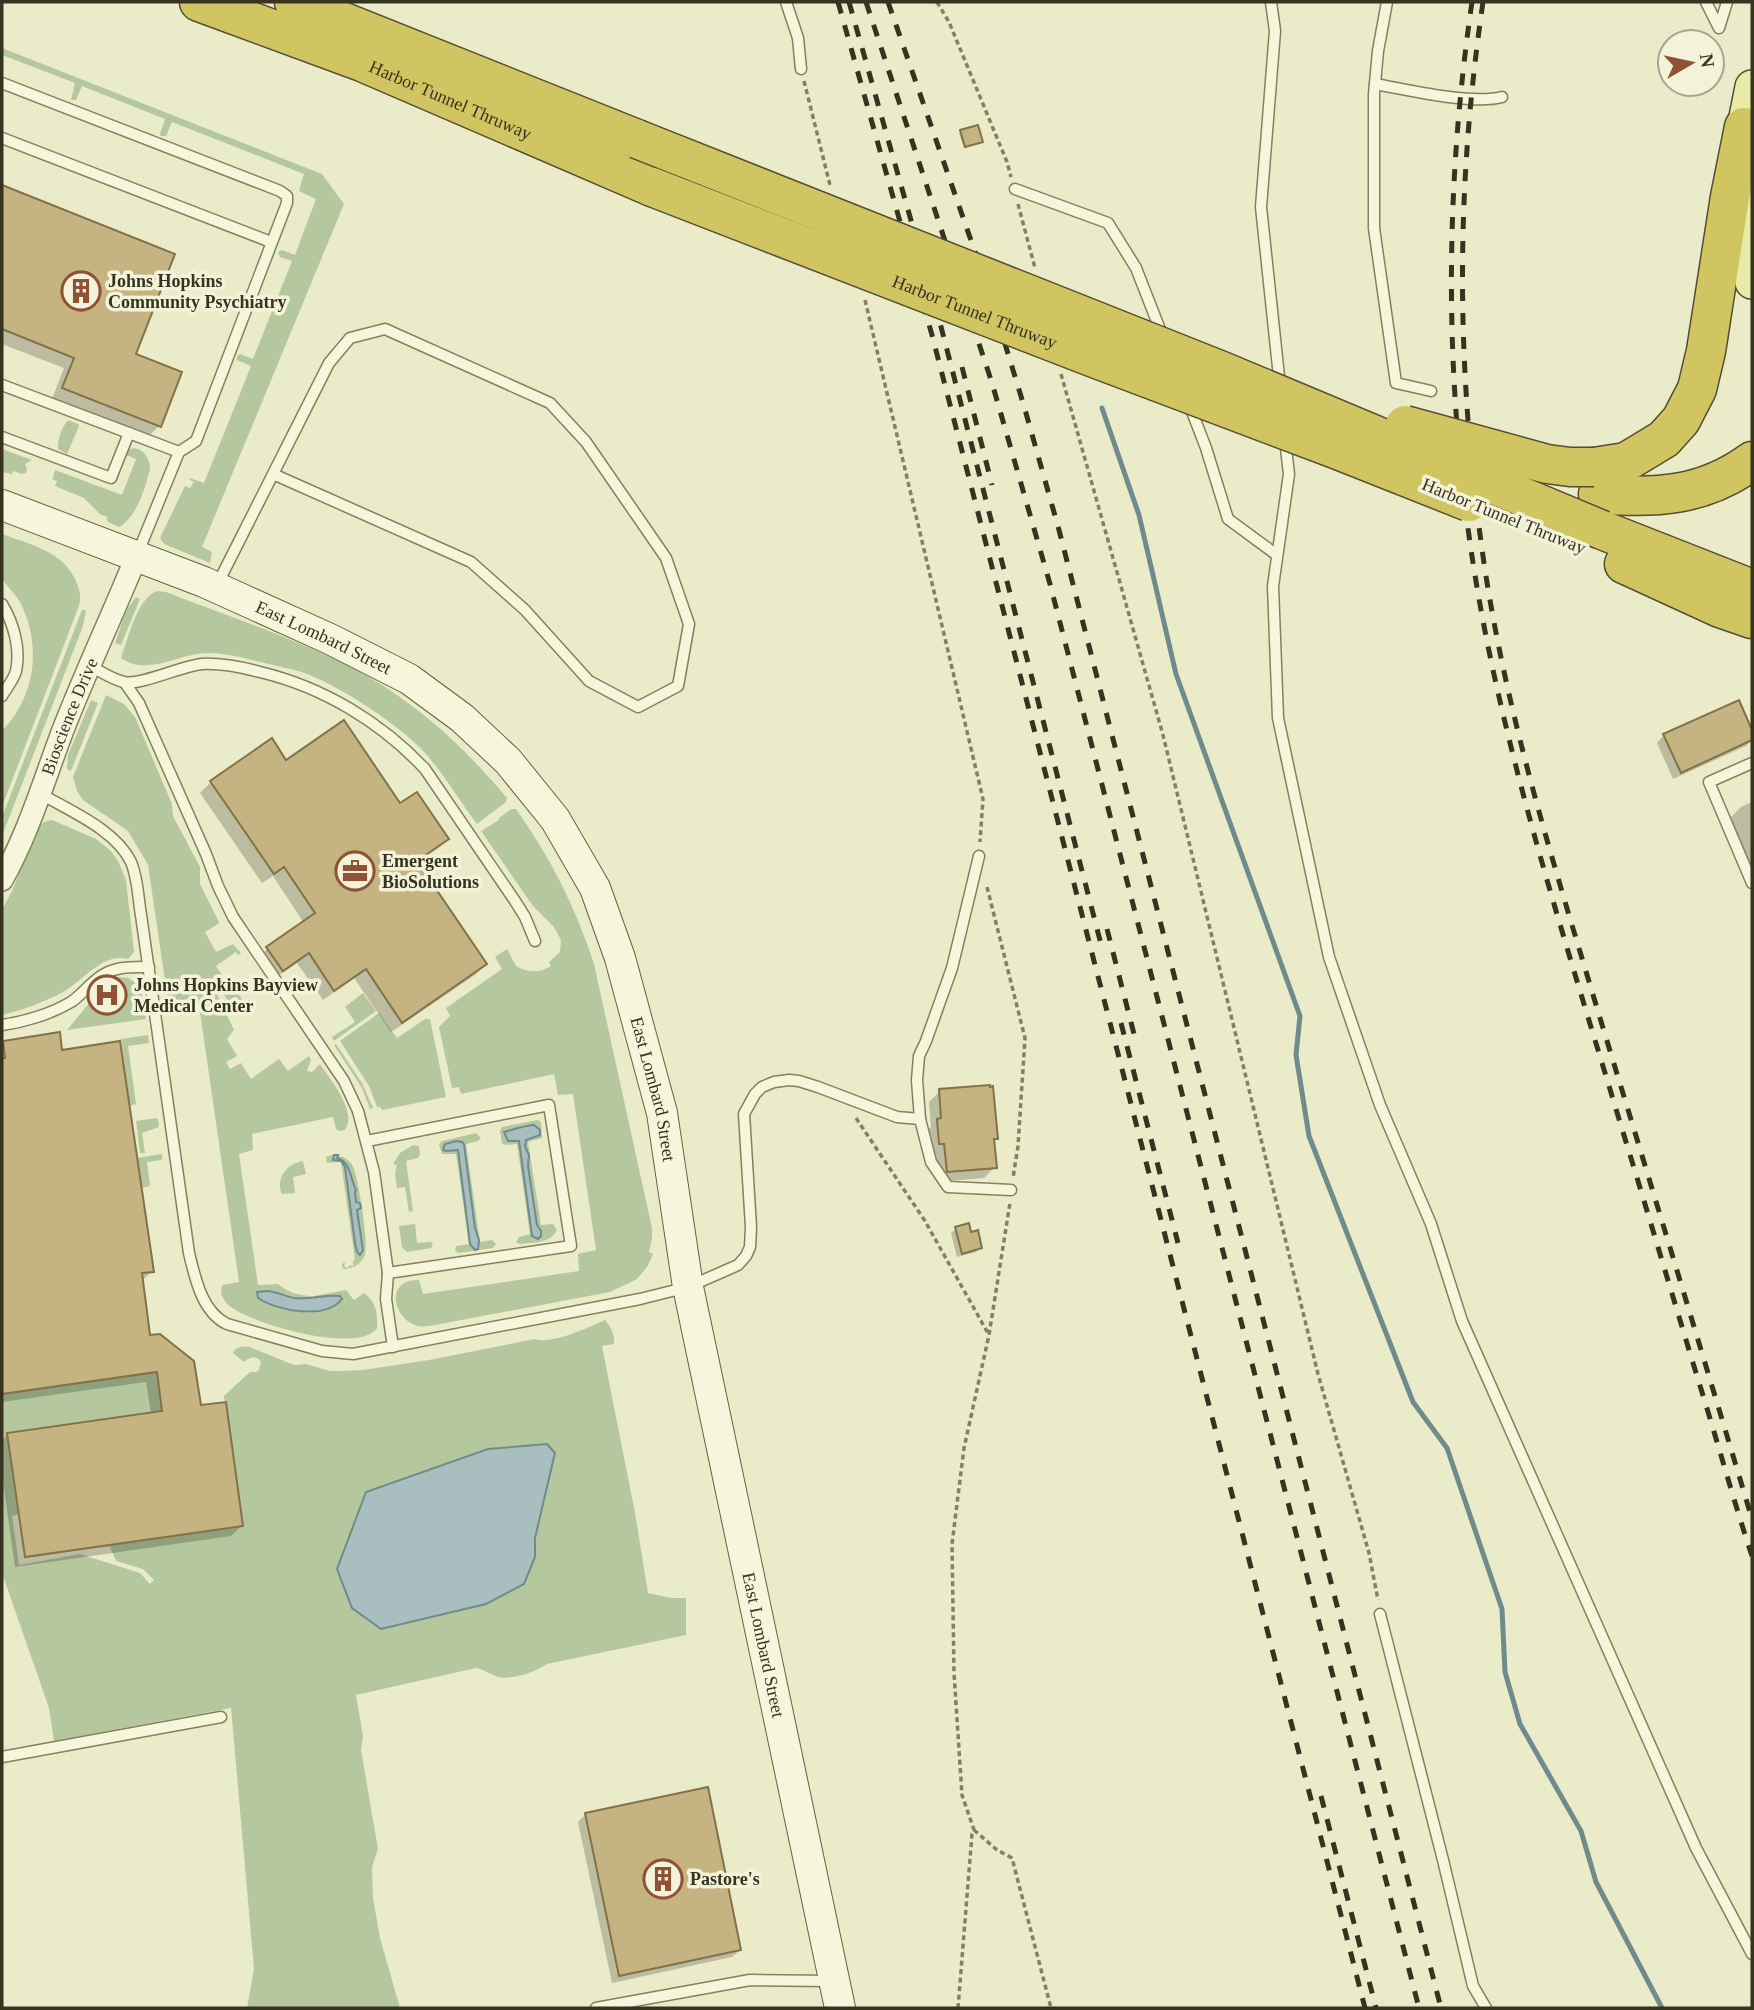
<svg xmlns="http://www.w3.org/2000/svg" width="1754" height="2010" viewBox="0 0 1754 2010" font-family="Georgia,serif">
  <rect width="100%" height="100%" fill="#eaebc9"/>
  <!-- green -->
  <g fill="#b5c89d" fill-rule="evenodd">
    <path d="M2 48 322 174 344 204 202 547 212 552 210 563 164 544 160 538 185 486 190 488 194 482 190 480V478L204 483 251 366 237 360V356L240 354 253 359 292 261 280 257 278 252 282 250 295 255 316 199 299 191 304 174 172 122 166 136H161L160 134 165 119 82 86 76 100H71L75 83 2 55Z"/>
    <path d="M68 420 78 424 79 426 67 454 58 449C58 437 61 429 68 420Z"/>
    <path d="M134 448C144 450 150 458 150 469 145 488 137 517 119 527L108 522 106 516 101 515 84 498 55 486 57 481 52 479 53 478 55 470 122 495 136 459 123 454 124 451Z"/>
    <path d="M2 449 32 460 25 464 27 469 26 473 22 474 13 471 12 474 2 472Z"/>
    <path d="M2 534C29 544 62 551 75 579 81 592 82 599 77 611L2 807V731C35 697 42 647 21 604 17 595 5 585 2 578 0 572 2 543 2 534Z"/>
    <path d="M157 591 166 592C227 616 290 636 349 666 411 698 462 744 507 798L506 802 477 824C457 798 440 766 415 743 391 720 343 689 312 676 296 669 278 667 261 662 243 658 226 653 208 653 179 653 147 677 121 658 128 639 137 598 157 591Z"/>
    <path d="M136 597 140 599 121 645 115 643 126 611Z"/>
    <path d="M82 610H86L83 626 2 836V817Z"/>
    <path d="M106 695 124 704 135 717 172 804 173 816 200 867V884L219 922 218 924 205 932 216 952 233 944 241 953 238 955 236 952 216 966 224 978 217 983 216 992 234 1030 227 1039 237 1056 226 1062 230 1069 241 1063 251 1079 279 1059 288 1071 309 1056 311 1060 307 1071 312 1072 320 1064C330 1079 358 1112 345 1130L339 1131 336 1129 333 1117 252 1134 253 1150 239 1154 258 1285 278 1284C287 1292 297 1295 310 1296L311 1298C291 1300 276 1288 257 1292L258 1298 266 1303 307 1313 335 1307 321 1298H314V1296L346 1290 354 1300 364 1293C376 1302 378 1313 377 1328 358 1355 254 1324 231 1307 226 1304 224 1299 221 1294L222 1285 239 1282 200 1012 172 1015 169 1008 148 865 128 831 83 800 77 791 73 777Z"/>
    <path d="M91 700 98 703 71 771 67 769 68 755Z"/>
    <path d="M511 809H516C550 857 576 908 594 964L652 1228V1239L649 1252 653 1254 647 1267 637 1279 610 1292 435 1325C429 1326 423 1327 417 1326 392 1318 385 1279 419 1280L423 1294 579 1271 578 1254 596 1250 573 1094 558 1095 554 1074 461 1094 459 1087 452 1088 439 1027 450 1016 446 1008 502 969 495 957 507 949 516 966C528 973 540 973 551 966L549 962 560 952 561 940 554 927 533 906 481 831 499 820V818Z"/>
    <path d="M52 820 96 839 111 851 118 861 126 880 134 952 128 959C103 952 84 980 63 992 45 1002 22 1010 2 1015V910L12 891 37 829 44 822Z"/>
    <path d="M118 977 128 978 140 986 146 1019 67 1030 105 984Z"/>
    <path d="M229 982 243 1000 231 1008 223 992 225 985Z"/>
    <path d="M363 993 376 1011 334 1041 332 1037 355 1022 345 1007Z"/>
    <path d="M379 1013 397 1038 425 1019H430L446 1097 382 1110 380 1107H377L369 1086 340 1041Z"/>
    <path d="M148 1035 149 1043 128 1046 136 1104 130 1106 121 1039Z"/>
    <path d="M336 1044 362 1083 373 1108 370 1109 362 1088 334 1045Z"/>
    <path d="M156 1118 158 1119 159 1127 142 1133 145 1153H140L136 1121Z"/>
    <path d="M538 1120 541 1122 542 1138 528 1142 541 1225 553 1224 557 1230C550 1244 534 1242 520 1244L516 1242 519 1237 530 1234 517 1144 505 1145 502 1143 500 1131 502 1127ZM534 1125C531 1130 526 1136 525 1141 524 1149 529 1157 528 1166L537 1225 539 1227 532 1236 520 1141H508L510 1130Z"/>
    <path d="M476 1133 481 1138 478 1141 466 1144 480 1242 492 1240 496 1244 493 1248 458 1253 455 1250 456 1246 469 1244 456 1154H442L439 1144 442 1141ZM464 1144 475 1228 479 1240 470 1244 460 1157 458 1150 446 1151Z"/>
    <path d="M413 1145 419 1146 420 1154 418 1158 406 1161 413 1211 409 1212 405 1187 397 1188 395 1174 397 1165 393 1164 400 1153Z"/>
    <path d="M162 1154V1160L147 1162 150 1186 141 1188 137 1158Z"/>
    <path d="M331 1155C339 1155 346 1157 351 1163 358 1171 369 1244 365 1255 361 1264 353 1269 343 1269L342 1264 345 1262 344 1266 347 1268 350 1265 353 1266V1261L355 1260 341 1162 327 1163 326 1157Z"/>
    <path d="M303 1161 306 1174 293 1177 295 1193 282 1194C275 1179 287 1163 303 1161Z"/>
    <path d="M415 1224 417 1243 431 1242 433 1245 431 1248 407 1252 402 1247 399 1226Z"/>
    <path d="M605 1320C611 1327 615 1335 614 1344L602 1346 635 1513 648 1593 671 1598H686V1635L547 1664C537 1672 511 1680 498 1677 490 1674 485 1670 476 1668L356 1695 363 1736 361 1750 378 1849 372 1867 373 1898 380 1938 400 2008H247L254 1969 231 1708 54 1741 49 1708 2 1573V1394L157 1372 162 1411 7 1433 19 1514 12 1516 19 1565 80 1554 140 1573 150 1584 154 1580 143 1569 116 1561 109 1545 243 1526 224 1396 250 1372H256L259 1370 261 1362C257 1355 249 1357 244 1362L233 1353C236 1346 244 1346 250 1347L294 1365 306 1364 330 1371H343L363 1370 429 1360 535 1339C551 1345 590 1327 605 1320Z"/>
  </g>
  <!-- water -->
  <g fill="#a9bebf" stroke="#708b8d" stroke-width="2">
    <path d="M534 1125 540 1130V1135L526 1140 525 1146 529 1155 528 1166 537 1225 541 1231V1236L538 1239 532 1236 519 1141H508L504 1132C515 1129 523 1126 534 1125Z"/>
    <path d="M456 1141 462 1142 464 1144 475 1228 479 1240 478 1249 475 1250 470 1244 458 1150 446 1151 443 1150 445 1144Z"/>
    <path d="M334 1155H338L337 1158C351 1162 350 1178 356 1190L355 1192 356 1202 360 1203 361 1208 357 1210 363 1250 360 1255 357 1252 355 1243 345 1167 341 1161 333 1160Z"/>
    <path d="M268 1291C278 1292 286 1297 295 1298 310 1300 326 1294 340 1296L342 1299C326 1320 277 1311 258 1298L257 1292Z"/>
    <path d="M547 1444 555 1453 535 1538V1557L524 1584 486 1604 381 1629 352 1608 337 1569 366 1492 488 1449Z"/>
  </g>
  <!-- shadow -->
  <g fill="#0003">
    <path d="M961 131 981 142 964 148 959 133Z"/>
    <path d="M2 187 173 255 133 355 180 373 159 426 148 437 52 399 64 368 2 344Z"/>
    <path d="M1738 702 1752 735V740L1746 746 1673 779 1657 743 1664 735Z"/>
    <path d="M286 762 400 806 447 839 437 849 416 863 485 964 475 975 391 1032 354 978 323 1000 297 963 272 980 257 959 268 948 304 923 273 876 262 883 200 793 211 782Z"/>
    <path d="M1752 802V867L1730 818 1741 807Z"/>
    <path d="M3 1042 61 1052 152 1271 141 1282 149 1337 199 1407 242 1525 231 1536 15 1567 2 1474V1441L8 1434 151 1414 146 1382 2 1402V1044Z"/>
    <path d="M940 1091 996 1138 993 1142 995 1167 984 1178 937 1182 933 1154 927 1131 931 1127 929 1102Z"/>
    <path d="M956 1229 970 1234 980 1248 976 1252 957 1257 951 1233Z"/>
    <path d="M586 1814 740 1950 732 1957 612 1983 578 1822Z"/>
  </g>
  <g fill="none" stroke-linecap="round" stroke-linejoin="round">
    <!-- stream -->
    <path stroke="#708b8d" stroke-width="5" d="M1102 408 1139 515 1176 674 1300 1016 1296 1055 1309 1136 1413 1402 1447 1448 1502 1609 1505 1672 1520 1724 1581 1831 1596 1882 1662 2008"/>
  </g>
  <!-- building -->
  <g fill="#c5b482" stroke="#827247" stroke-width="2">
    <path d="M978 125 983 142 965 147 960 130Z"/>
    <path d="M2 185 175 254 136 354 182 372 161 427 62 388 74 358 2 329Z"/>
    <path d="M1739 700 1752 730V740L1681 773 1663 734Z"/>
    <path d="M344 720 400 803 417 792 449 839 417 861 487 964 402 1023 366 969 334 991 309 953 283 971 266 947 315 913 284 867 274 874 210 781 272 738 286 760Z"/>
    <path d="M60 1032 62 1050 120 1041 154 1272 142 1273 150 1335 160 1334 194 1361 201 1405 226 1402 243 1526 25 1557 7 1433 162 1411 157 1372 2 1394V1058H5L3 1041Z"/>
    <path d="M990 1085V1087L993 1086 998 1139H994L997 1168 947 1172 944 1144H939L937 1119 941 1118 939 1089Z"/>
    <path d="M969 1223 971 1232 978 1230 982 1248 962 1254 955 1227Z"/>
    <path d="M708 1787 741 1950 619 1976 585 1813Z"/>
  </g>
  <g fill="none" stroke-linecap="round" stroke-linejoin="round">
    <!-- service casing -->
    <g stroke="#85805f" stroke-width="13">
      <g id="service">
        <path d="M786 2 798 38 801 69"/>
        <path d="M1271 2 1275 31 1261 207 1280 386"/>
        <path d="M1387 2 1378 51 1374 94V228L1396 383 1431 391"/>
        <path d="M1706 2 1719 28 1727 2"/>
        <path d="M2 83 280 191 287 196V203L196 441 179 452 137 555"/>
        <path d="M1375 84C1407 90 1473 105 1502 97"/>
        <path d="M2 138 271 242"/>
        <path d="M1015 189 1108 223 1136 268 1163 337"/>
        <path d="M2 385 179 452"/>
        <path d="M1189 404 1206 448 1228 519 1277 555"/>
        <path d="M2 437 111 478 129 433"/>
        <path d="M1285 440 1289 474 1273 586 1278 718 1329 957 1380 1105 1431 1224 1462 1321 1696 1848 1752 1954"/>
        <path d="M217 585 329 363 350 338 385 329 550 403 586 442 666 558 689 624 678 686 638 707 589 681 525 610 471 562 273 474"/>
        <path d="M2 604C13 622 21 648 16 671 14 679 6 689 2 696"/>
        <path d="M90 666C100 671 113 680 124 682 140 686 181 666 202 664 222 663 241 667 260 672 323 687 381 722 425 769L515 901 525 917 535 941"/>
        <path d="M125 683 139 703 206 854 218 886 233 917 344 1081 358 1111 374 1172 388 1273 386 1299 393 1347"/>
        <path d="M1752 763 1709 782 1752 883"/>
        <path d="M41 794C70 811 116 830 131 862 138 878 138 898 141 915L189 1253C195 1278 202 1312 227 1324L322 1351 353 1354 640 1299 688 1287 738 1265 746 1256 750 1247 751 1227 744 1114 755 1094 762 1087 774 1082 789 1080 799 1081 818 1087 897 1117 920 1119 931 1162 948 1187 1011 1190"/>
        <path d="M2 1025C24 1022 51 1014 71 1002 80 996 87 987 96 980 111 966 129 967 149 967"/>
        <path d="M920 1119 917 1080 919 1056 926 1041 952 968 979 856"/>
        <path d="M367 1141 549 1105 571 1246 388 1273"/>
        <path d="M1380 1614 1443 1860 1473 1986 1486 2008"/>
        <path d="M2 1757 221 1717"/>
        <path d="M596 2008 750 1980 831 1981"/>
      </g>
    </g>
    <!-- minor casing -->
    <g stroke="#85805f" stroke-width="24">
      <g id="minor">
        <path id="s1" d="M2 880C29 832 44 780 63 730 86 671 113 614 137 555"/>
      </g>
    </g>
    <!-- secondary casing -->
    <g stroke="#676142" stroke-width="32">
      <g id="secondary">
        <path id="s2" d="M2 505 204 582 330 639 409 679 462 718 508 761 555 819 595 888 620 958 662 1113 688 1287 840 2008"/>
      </g>
    </g>
    <!-- primary casing -->
    <g stroke="#544d33" stroke-width="36">
      <path id="primary" d="M1752 87 1744 127V195L1752 282"/>
    </g>
    <!-- motorway casing -->
    <g stroke="#544d33" stroke-width="41">
      <g id="motorway">
        <path id="s3" d="M199 2 362 62 652 187"/>
        <path d="M294 2 637 139"/>
        <path d="M1594 467 1626 462 1664 439 1681 420 1697 389 1706 351 1730 197 1744 127"/>
        <path d="M1598 494C1656 499 1704 496 1752 461"/>
        <path d="M1602 530 1752 589"/>
        <path d="M1624 564 1720 608 1752 619"/>
      </g>
    </g>
    <!-- path -->
    <g stroke="#85805f" stroke-width="3.5" stroke-dasharray="5 3.5" stroke-linecap="butt">
      <path d="M937 2 949 22 1007 162 1011 177"/>
      <path d="M804 81 830 185"/>
      <path d="M1018 204 1035 268"/>
      <path d="M865 300 983 799 980 842"/>
      <path d="M1061 374 1163 735 1318 1374 1369 1553 1378 1600"/>
      <path d="M987 887 1025 1038 1018 1146 1013 1178"/>
      <path d="M856 1118 925 1221 989 1335"/>
      <path d="M974 1830 997 1850 1012 1858 1051 2008"/>
      <path d="M958 2008 972 1834 974 1830 962 1795 954 1673 952 1544 964 1448 989 1335 1010 1203"/>
    </g>
    <!-- service -->
    <use href="#service" stroke="#f5f6db" stroke-width="10"/>
    <!-- minor -->
    <use href="#minor" stroke="#f5f6db" stroke-width="21"/>
    <!-- secondary -->
    <use href="#secondary" stroke="#f5f6db" stroke-width="30"/>
    <!-- primary -->
    <use href="#primary" stroke="#e8eaa5" stroke-width="33"/>
    <!-- motorway -->
    <use href="#motorway" stroke="#d1c562" stroke-width="38"/>
    <!-- rail -->
    <g stroke="#373321" stroke-width="5" stroke-dasharray="12 12" stroke-linecap="butt">
      <path d="M838 2 932 335 1365 2008"/>
      <path d="M849 2 939 319 1102 948"/>
      <path d="M866 2 992 383 1050 584 1419 2008"/>
      <path d="M888 2 990 295 1024 406 1059 530 1441 2008"/>
      <path d="M1472 2C1439 228 1445 455 1495 679 1528 828 1575 973 1619 1119 1648 1213 1676 1308 1705 1402 1721 1454 1735 1505 1752 1556"/>
      <path d="M1483 2C1455 193 1456 371 1484 563 1507 718 1555 868 1600 1018 1651 1185 1702 1352 1752 1519"/>
      <path d="M962 367 992 485"/>
      <path d="M1107 929 1134 1034"/>
      <path d="M1121 1023 1178 1243"/>
      <path d="M1321 1796 1376 2008"/>
    </g>
    <!-- motorway-bridge casing -->
    <g stroke="#544d33" stroke-width="41" stroke-linecap="butt">
      <g id="motorway-bridge">
        <path d="M637 139 1222 371 1602 530"/>
        <path id="s4" d="M652 187 1094 358 1338 450 1469 502"/>
        <path d="M1405 425 1547 464 1570 467H1594"/>
      </g>
    </g>
    <!-- motorway-bridge -->
    <use href="#motorway-bridge" stroke="#d1c562" stroke-width="38"/>
  </g>
  <!-- icons -->
  <defs>
    <g id="building-ring" transform="scale(2.0125)"><circle r="9.5" fill="#f2f3d8" stroke="#8f5235" stroke-width="1.5"/><path d="M-4-6H4V6H1V3H-1V6H-4ZM-2.5-4.3h1.7v1.8h-1.7ZM.8-4.3h1.7v1.8H.8ZM-2.5-1h1.7V.8h-1.7ZM.8-1h1.7V.8H.8Z" fill="#8f5235"/></g>
    <g id="office-ring" transform="scale(2.0125)"><circle r="9.5" fill="#f2f3d8" stroke="#8f5235" stroke-width="1.5"/><path d="M-6-3h4V-5.5h4V-3h4V5H-6ZM-1-4.5V-3h2v-1.5ZM-6 0V1H6V0Z" fill="#8f5235"/></g>
    <g id="hospital-ring" transform="scale(2.0125)"><circle r="9.5" fill="#f2f3d8" stroke="#8f5235" stroke-width="1.5"/><path d="M-5-5h3v3.5h4V-5h3V5h-3V1.5h-4V5h-3Z" fill="#8f5235"/></g>
  </defs>
  <g fill-rule="evenodd">
    <use href="#building-ring" x="81" y="291"/>
    <use href="#office-ring" x="355" y="871"/>
    <use href="#hospital-ring" x="107" y="995"/>
    <use href="#building-ring" x="663" y="1879"/>
  </g>
  <g text-anchor="middle" stroke-width="7" stroke-linejoin="round" paint-order="stroke">
    <!-- street labels -->
    <g font-size="18" fill="#373321" stroke="#f2f3d8">
      <text dy="6" stroke="none"><textPath href="#s3" startOffset="270">Harbor Tunnel Thruway</textPath></text>
      <text dy="6" stroke="none"><textPath href="#s4" startOffset="346">Harbor Tunnel Thruway</textPath></text>
      <text transform="translate(1504 516) rotate(22)" y="6">Harbor Tunnel Thruway</text>
      <text dy="6" stroke="none"><textPath href="#s2" startOffset="348">East Lombard Street</textPath></text>
      <text dy="6" stroke="none"><textPath href="#s1" startOffset="177">Bioscience Drive</textPath></text>
      <text dy="6" stroke="none"><textPath href="#s2" startOffset="936">East Lombard Street</textPath></text>
      <text dy="6" stroke="none"><textPath href="#s2" startOffset="1503">East Lombard Street</textPath></text>
    </g>
    <!-- poi labels -->
    <g font-size="18" font-weight="bold" fill="#373321" stroke="#f2f3d8" text-anchor="start">
      <text x="108" y="287">Johns Hopkins<tspan x="108" dy="21">Community Psychiatry</tspan></text>
      <text x="382" y="867">Emergent<tspan x="382" dy="21">BioSolutions</tspan></text>
      <text x="134" y="991">Johns Hopkins Bayview<tspan x="134" dy="21">Medical Center</tspan></text>
      <text x="690" y="1885">Pastore's</text>
    </g>
  </g>
  <!-- border -->
  <rect width="1754" height="2010" fill="none" stroke="#373321" stroke-width="7"/>
  <!-- north arrow -->
  <g transform="translate(1691 63) rotate(81)"><circle r="33" fill="#f2f3d8" stroke="#a7a68f" stroke-width="2"/>
  <path d="M0-5L12 26L0 18L-12 26Z" fill="#8f5235"/>
  <text y="-10" font-size="19" font-weight="bold" text-anchor="middle" fill="#373321">N</text>
  </g>
</svg>
